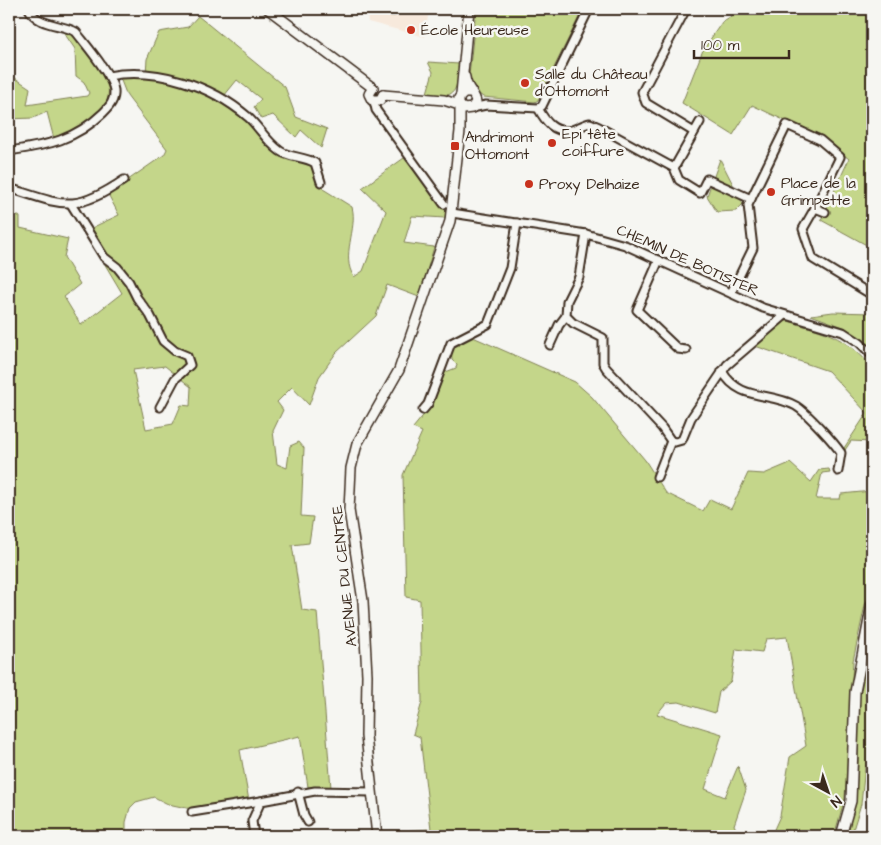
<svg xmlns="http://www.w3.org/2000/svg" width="881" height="845" viewBox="0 0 881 845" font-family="'Architects Daughter',sans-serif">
  <rect width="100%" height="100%" fill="#f6f6f2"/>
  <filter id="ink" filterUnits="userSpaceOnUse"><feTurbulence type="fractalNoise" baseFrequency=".02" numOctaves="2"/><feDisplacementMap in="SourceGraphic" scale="10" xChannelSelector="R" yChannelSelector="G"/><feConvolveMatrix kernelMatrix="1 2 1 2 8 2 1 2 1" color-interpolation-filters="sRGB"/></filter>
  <g filter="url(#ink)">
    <!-- built -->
    <path fill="#f7e9dc" d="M366 9H429L425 37 368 22Z"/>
    <!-- green -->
    <g fill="#c4d68a" stroke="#808054" fill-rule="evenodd">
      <path d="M371 9H396L395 16 371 15Z"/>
      <path d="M476 9H583L538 100 535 102 483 97 468 86Z"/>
      <path d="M738 9H872V248L821 220 849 159 826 140 752 105 733 135 682 103 703 50 722 22 736 13Z"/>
      <path d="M198 16 285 87 296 117 327 129 321 148 301 130 296 137 273 115 261 119 254 107 261 99 237 80 224 96 146 73 147 59 159 32 188 27Z"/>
      <path d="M62 30C81 37 82 45 93 61 98 67 104 73 106 80 119 111 78 132 54 139L47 112 33 118 9 119V74L30 88 27 105 87 96 89 93 84 82 76 76 75 49Z"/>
      <path d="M428 62 459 64C457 90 457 101 427 93L433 72Z"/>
      <path d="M137 77 169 81 201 90 239 111 270 145 312 163 323 189 352 207C358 229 340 256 354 277L363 271 386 211 362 188 404 158 446 210 445 218 412 216 404 243 434 247 419 297 387 285 376 316 336 353 319 377 309 405 292 387 277 402 283 410 273 431 277 464 287 468 290 446 299 442 304 448 301 516 313 517 309 543 292 545 302 610 317 612 331 788 308 787 300 736 240 750 249 801 196 810 168 804 154 797 136 802 130 808 126 822V836H9V210L20 217V228L68 239 64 257 80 284 64 297 81 325 122 293 85 231 119 215 108 194 164 155 167 149 127 96 120 78ZM165 366 191 387 190 406 181 405 173 424 146 429 133 370Z"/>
      <path d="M720 159 743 204 736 211 717 212 707 196Z"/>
      <path d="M833 312 872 313V350L846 328 811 315Z"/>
      <path d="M785 321C791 321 797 324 804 326 833 333 852 344 872 367V442L851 441 845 450 844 448 867 413 828 371 755 346Z"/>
      <path d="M473 337 575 382 592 397 645 460 666 493 703 511 710 499 731 509 748 473 764 474 790 463 811 482 819 470 829 469 830 472 822 473 816 499H840L841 494 872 491V587L865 605 853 661 845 798 834 836H771L780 816 790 757 806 746 787 637 766 639 762 652 736 649 731 681 719 692 715 713 679 702 666 703 657 714 722 734 705 789 725 797 738 766 746 790 734 825 740 836H389L385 832 431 829 420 737 413 734 422 702 420 600 406 597 403 475 422 432 413 428 431 406 443 373 456 368 457 365 452 360 451 347 458 341Z"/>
      <path d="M872 617V767H865L861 804 851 836H843C863 796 857 744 859 700 861 672 866 645 872 617Z"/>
    </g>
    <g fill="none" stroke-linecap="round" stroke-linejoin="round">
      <!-- street casing -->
      <g stroke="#3b2a1e" stroke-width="11">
        <g id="street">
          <path d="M686 9 642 92 646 103 694 132"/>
          <path d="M108 76C156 67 211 85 248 117 259 127 267 142 280 151 290 158 304 156 315 163L321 182"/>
          <path d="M374 101 376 110 444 204"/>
          <path d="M472 108 486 105 538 108 542 106 589 9"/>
          <path d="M538 108C545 121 554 134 572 130 578 128 584 124 590 123L599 127 674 168 679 180 700 193 707 179 751 199"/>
          <path d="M9 151C47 145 74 141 103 113 110 106 115 100 114 90 112 75 86 45 76 32 62 24 37 26 29 9"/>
          <path d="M674 168 700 122"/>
          <path d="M9 188C63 205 74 214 124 180"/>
          <path d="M71 204 104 257 117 267 129 282 137 298 150 315 163 341 175 351 187 356 190 365 175 379 160 407"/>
          <path d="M815 208 803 229 813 259 872 295"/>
          <path d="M452 213 586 234 625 245 763 308 843 332 860 343 872 355"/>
          <path d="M586 234 579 277 567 301 566 316 573 323 603 338V363L606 368 662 428 671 441"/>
          <path d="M659 260 637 310 678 349 686 350"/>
          <path d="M731 293 753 248 748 205 787 125 820 140 840 157 815 208 825 212"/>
          <path d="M550 345 559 325 566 316"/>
          <path d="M722 371C740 402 769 391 796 406 806 412 834 442 841 453L838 471"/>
          <path d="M423 410 428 404 451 343 488 324 510 268 517 223"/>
          <path d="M671 441 675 442 682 440 691 418 727 365 784 316"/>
          <path d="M657 477 671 441"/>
          <path d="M298 792 304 815 308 822"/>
          <path d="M192 812 261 801"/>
          <path d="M254 836 252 821 261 801 315 791 372 792"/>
        </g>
      </g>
      <!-- secondary casing -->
      <g stroke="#3b2a1e" stroke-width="12">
        <g id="secondary">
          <path d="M268 9 373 88"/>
          <path d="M465 77C466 89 475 93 476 102L472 108 464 109 459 105V98L464 93H470"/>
          <path d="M373 88 369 94 372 100H380L383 95"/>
          <path d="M461 94 469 9"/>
          <path d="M383 95 444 100 459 105"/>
          <path d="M377 836 366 736 367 675 363 601 349 510 351 468 357 444 399 370 450 221 460 131V106"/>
          <path d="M841 836 851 801 855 692 872 604"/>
        </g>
      </g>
      <!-- street -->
      <use href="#street" stroke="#f6f6f2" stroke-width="7"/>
      <!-- secondary -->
      <use href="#secondary" stroke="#f6f6f2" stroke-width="9"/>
    </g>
  </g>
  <!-- markers -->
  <g fill="#c8321e" stroke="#f6f6f2" stroke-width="2">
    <circle cx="411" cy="30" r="5"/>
    <circle cx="525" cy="83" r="5"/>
    <circle cx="552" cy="143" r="5"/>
    <rect x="450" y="141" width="10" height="10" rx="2.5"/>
    <circle cx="529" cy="184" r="5"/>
    <circle cx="771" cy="192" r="5"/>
  </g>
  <g text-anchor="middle" stroke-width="5" stroke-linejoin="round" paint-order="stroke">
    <!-- poi labels -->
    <g font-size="15" fill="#3b2a1e" stroke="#f6f6f2" text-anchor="start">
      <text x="421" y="35">École Heureuse</text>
      <text x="535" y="79">Salle du Château<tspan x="535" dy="17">d'Ottomont</tspan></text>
      <text x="562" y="139">Epi tête<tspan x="562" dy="17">coiffure</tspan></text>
      <text x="465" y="142">Andrimont<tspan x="465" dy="17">Ottomont</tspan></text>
      <text x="781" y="188">Place de la<tspan x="781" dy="17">Grimpette</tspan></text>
      <text x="539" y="189">Proxy Delhaize</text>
    </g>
    <!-- street labels -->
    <g font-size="15" fill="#3b2a1e" stroke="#f6f6f2">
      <text transform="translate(688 260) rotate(24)" y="5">CHEMIN DE BOTISTER</text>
      <text transform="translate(344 576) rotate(-96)" y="5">AVENUE DU CENTRE</text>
    </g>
  </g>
  <!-- margin -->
  <rect width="881" height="845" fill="none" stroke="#f6f6f2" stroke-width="30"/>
  <rect x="15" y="15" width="851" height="815" fill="none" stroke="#3b2a1e" stroke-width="2" filter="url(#ink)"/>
  <!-- north arrow -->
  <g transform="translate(828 792) rotate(140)" stroke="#f6f6f2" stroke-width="4" paint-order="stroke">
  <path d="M0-4L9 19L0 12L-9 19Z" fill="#3b2a1e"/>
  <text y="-8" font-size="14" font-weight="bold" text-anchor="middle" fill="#3b2a1e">N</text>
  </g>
  <!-- scale -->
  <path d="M694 50v8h95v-8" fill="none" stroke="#3b2a1e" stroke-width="2.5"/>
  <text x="701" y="50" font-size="15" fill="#3b2a1e" stroke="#f6f6f2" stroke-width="4" paint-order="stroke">100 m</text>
</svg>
